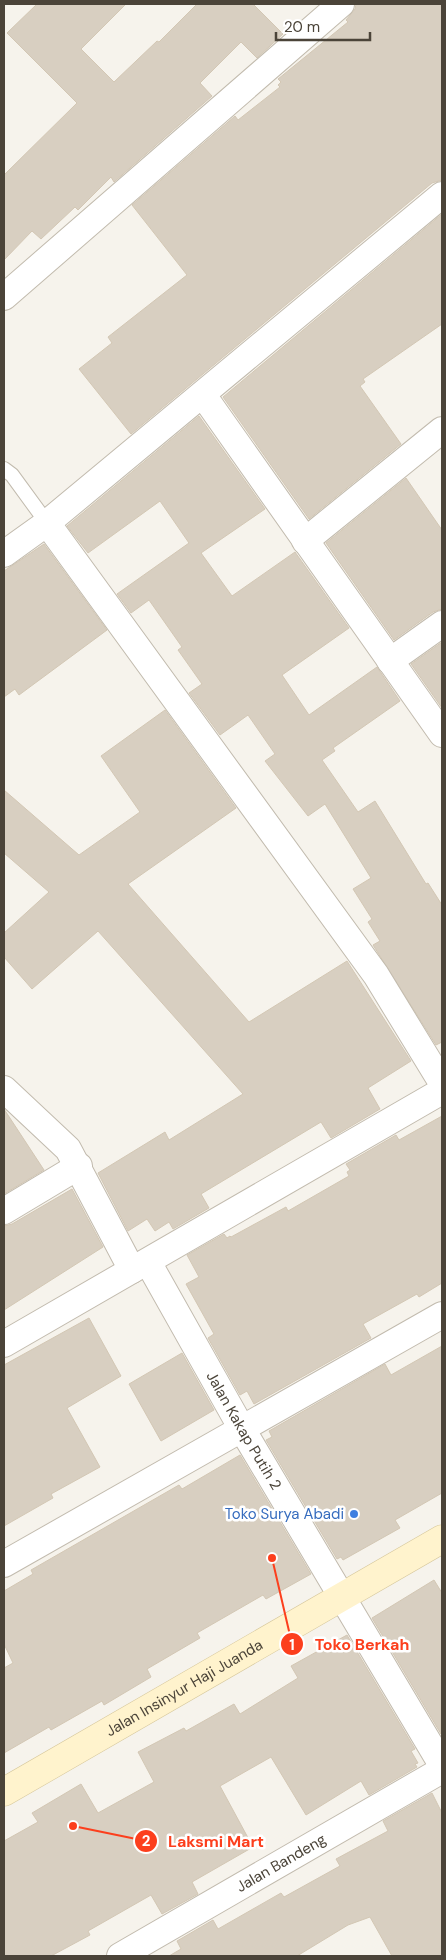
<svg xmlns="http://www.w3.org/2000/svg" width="446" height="1960" viewBox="0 0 446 1960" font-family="'DM Sans',sans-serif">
  <rect width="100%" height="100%" fill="#f6f3ec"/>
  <!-- building -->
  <g fill="#d8cfc1" stroke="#d3c7b4">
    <path d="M37 4H126L81 49 114 82 157 41 159 42 197 4H253L283 34 257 58 241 42 200 83 212 96 114 182 111 177 78 210 75 207 41 239 32 231 4 260V175L77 103 7 33Z"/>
    <path d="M356 4H442V180L432 183 131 434 79 369 112 343 108 337 187 275 132 205 235 116 238 120 280 87 278 85 281 82 278 79 348 22 346 20 355 9Z"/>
    <path d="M442 214V324L363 379 365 382 360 386 401 444 309 519 223 397Z"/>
    <path d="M199 416 265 509 201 553 232 596 295 552 349 628 282 675 309 715 377 667 400 701 333 748 335 751 322 760 358 812 375 801 426 884 428 883 442 905V1042L436 1045 373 945 380 941 368 922 372 919 353 889 371 878 325 804 308 816 265 761 275 754 248 715 220 735 189 693 202 684 178 650 182 647 149 600 131 613 117 594 189 543 160 501 88 553 67 526Z"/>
    <path d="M406 478 442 530V609L433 612 394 640 326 543Z"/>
    <path d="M44 544 107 630 19 695 15 689 4 697V571Z"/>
    <path d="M442 642V708L411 664Z"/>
    <path d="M165 710 236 808 128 884 249 1022 347 961 411 1061 368 1088 380 1109 331 1138 321 1122 201 1194 209 1208 173 1229 169 1222 155 1231 147 1219 128 1231 98 1173 165 1132 169 1140 243 1094 98 931 32 989 4 957V933L49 892 4 853V790L79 855 140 812 101 756Z"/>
    <path d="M4 1109 44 1170 4 1194Z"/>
    <path d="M442 1116V1283L419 1297 417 1294 363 1324 371 1338 254 1404 247 1391 240 1395 208 1338 214 1334 186 1284 199 1277 187 1255 224 1234 227 1238 230 1236 231 1237 286 1207 288 1211 349 1176 347 1172 350 1170 346 1164 396 1135 399 1140Z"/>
    <path d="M72 1189 103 1247 4 1310V1226L12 1224Z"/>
    <path d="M89 1318 121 1376 67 1408 100 1467 51 1494 53 1498 4 1526V1365Z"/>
    <path d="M442 1346V1493L395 1520 400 1528 343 1560 341 1557 337 1559 266 1440 272 1437 269 1431 385 1364 391 1375Z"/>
    <path d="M182 1353 214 1410 161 1441 129 1384Z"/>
    <path d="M240 1455 311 1574 266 1599 263 1595 197 1633 200 1638 147 1669 151 1677 104 1705 102 1701 51 1730 49 1727 4 1753V1668L13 1663 4 1644V1591L33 1574 31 1570 179 1485 182 1489Z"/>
    <path d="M434 1580 442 1593 441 1734 372 1618Z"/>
    <path d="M347 1635 415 1749 411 1751 418 1763 415 1764 417 1767 369 1795 361 1781 306 1815 271 1757 220 1786 253 1847 192 1882 198 1894 162 1914 151 1895 88 1931 90 1935 51 1956H4V1841L38 1822 32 1813 81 1784 98 1813 154 1782 138 1752 184 1728 186 1731 234 1704 240 1714 298 1678 291 1666Z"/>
    <path d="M432 1793 442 1813V1956H392L370 1917 348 1925 297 1956H169L181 1949 177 1941 213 1920 218 1929 281 1893 284 1897 340 1866 336 1859 388 1831 383 1821Z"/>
  </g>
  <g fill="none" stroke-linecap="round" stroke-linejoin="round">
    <!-- lane casing -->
    <g stroke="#c2bbae" stroke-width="16">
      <path id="lane" d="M4 469 12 475 47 523"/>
    </g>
    <!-- street casing -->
    <g stroke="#c2bbae" stroke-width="28">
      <g id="street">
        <path d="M4 297 341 4"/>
        <path d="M203 395 442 734"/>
        <path d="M47 523 376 975 442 1083"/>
        <path d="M305 541 442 430"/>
        <path d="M4 554 47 523 442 195"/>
        <path d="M390 661 442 624"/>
        <path d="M4 1089 68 1149 132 1270"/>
        <path d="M4 1211 79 1166"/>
        <path id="s1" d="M148 1262 242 1429 442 1765"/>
        <path d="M4 1344 442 1091"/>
        <path d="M4 1564 442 1315"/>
        <path id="s2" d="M120 1956 442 1770"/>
      </g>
    </g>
    <!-- secondary casing -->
    <g stroke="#d6c79b" stroke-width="29">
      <g id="secondary">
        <path id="s3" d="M4 1792 442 1539"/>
      </g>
    </g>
    <!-- lane -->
    <use href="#lane" stroke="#fff" stroke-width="14"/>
    <!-- street -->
    <use href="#street" stroke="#fff" stroke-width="26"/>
    <!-- secondary -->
    <use href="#secondary" stroke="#fff3cd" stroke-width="28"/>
  </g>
  <!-- markers -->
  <circle fill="#3f7fe0" stroke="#fff" stroke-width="2" cx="354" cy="1514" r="5"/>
  <g text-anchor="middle" stroke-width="5" stroke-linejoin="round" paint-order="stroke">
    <!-- street labels -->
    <g font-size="15" fill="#4b4439" stroke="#fff">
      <text dy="5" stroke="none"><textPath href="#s1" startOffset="194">Jalan Kakap Putih 2</textPath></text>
      <text dy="5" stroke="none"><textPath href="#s3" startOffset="208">Jalan Insinyur Haji Juanda</textPath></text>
      <text dy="5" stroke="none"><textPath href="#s2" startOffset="186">Jalan Bandeng</textPath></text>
    </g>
    <!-- shop labels -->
    <g font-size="15" fill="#366cbe" stroke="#fff" text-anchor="end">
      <text x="344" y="1519">Toko Surya Abadi</text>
    </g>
  </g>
  <!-- callouts -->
  <path fill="none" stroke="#fc3f1d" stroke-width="2" d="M272 1558L292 1644M73 1826L146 1841"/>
  <g fill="#fc3f1d" stroke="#fff" stroke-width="2">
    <circle cx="272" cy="1558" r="5"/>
    <circle cx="73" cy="1826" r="5"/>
    <circle cx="292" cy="1644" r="12"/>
    <circle cx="146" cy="1841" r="12"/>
  </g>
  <g font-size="15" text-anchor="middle" font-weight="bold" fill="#fff">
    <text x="292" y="1650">1</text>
    <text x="146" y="1846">2</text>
  </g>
  <g font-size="16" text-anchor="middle" font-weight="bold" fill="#fc3f1d" stroke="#fff" stroke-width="5" stroke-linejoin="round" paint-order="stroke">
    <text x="362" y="1650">Toko Berkah</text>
    <text x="216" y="1847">Laksmi Mart</text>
  </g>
  <!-- border -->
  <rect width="446" height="1960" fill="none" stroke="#4b4439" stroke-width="10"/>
  <!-- scale -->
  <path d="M276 32v8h94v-8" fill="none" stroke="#4b4439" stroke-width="2.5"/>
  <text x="284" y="32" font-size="15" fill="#4b4439" stroke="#ffffff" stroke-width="4" paint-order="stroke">20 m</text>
</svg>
